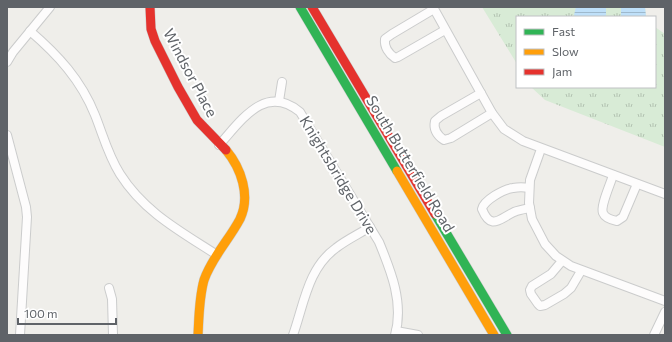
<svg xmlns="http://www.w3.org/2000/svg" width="672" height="342" viewBox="0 0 672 342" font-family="Commissioner,sans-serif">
  <defs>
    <pattern id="grass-tufts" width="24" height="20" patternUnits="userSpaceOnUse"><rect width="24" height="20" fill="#d8ebd6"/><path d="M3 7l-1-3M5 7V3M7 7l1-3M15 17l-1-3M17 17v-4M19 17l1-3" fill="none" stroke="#b2c2b1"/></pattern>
    <pattern id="water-rules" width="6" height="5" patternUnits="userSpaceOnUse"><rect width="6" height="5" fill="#bfe0f9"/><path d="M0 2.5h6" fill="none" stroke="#9eb9cd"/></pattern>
  </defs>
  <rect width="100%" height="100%" fill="#efeeea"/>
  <!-- grass -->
  <g fill="url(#grass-tufts)">
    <path d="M482 7H645L646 17H517V64Z"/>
    <path d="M655 27 665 34V147L545 100 531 87H655Z"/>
  </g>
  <!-- water -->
  <g fill="url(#water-rules)">
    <path d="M576 7H606V15L604 17H576L574 15Z"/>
    <path d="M621 7H645L646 17H621Z"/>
  </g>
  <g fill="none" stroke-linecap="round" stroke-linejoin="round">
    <!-- street casing -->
    <g stroke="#cbcccc" stroke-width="10">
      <g id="street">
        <path d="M433 7 492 113 504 129 523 141 665 194"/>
        <path d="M434 9 392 34 385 39C384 47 389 54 395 58L398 57 445 30"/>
        <path d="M30 31C58 55 81 80 95 115 103 135 108 155 120 174 144 212 180 231 217 255"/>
        <path d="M7 62 13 52 50 7"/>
        <path d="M481 93 441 116 435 121C433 130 438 136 444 140L451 138 492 113"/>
        <path d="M279 101 282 82"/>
        <path d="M7 135 26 207 27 217 20 335"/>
        <path d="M219 145C241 121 265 83 300 112L379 242C391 271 404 303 395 335"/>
        <path d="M541 149 530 180 529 203 532 219 545 244 556 256 571 266 665 301"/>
        <path d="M613 175C611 183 600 206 603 213 605 218 612 220 617 221L623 217 637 184"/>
        <path d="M529 188C524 187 518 187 513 188 504 189 484 200 482 209 491 231 499 219 514 212 519 210 525 209 530 208"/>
        <path d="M562 261 551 274 532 286 530 290 531 294 538 304 540 306 545 305 564 294 571 288 581 271"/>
        <path d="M109 288 112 299 113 335"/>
        <path d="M396 331 418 335"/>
        <path d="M293 335C304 304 308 268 336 248 346 240 359 234 370 227"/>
        <path d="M654 335 665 312"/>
      </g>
    </g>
    <!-- fast casing -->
    <g stroke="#cacacb" stroke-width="10">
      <g id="fast">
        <path d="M300 7 397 171"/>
        <path d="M435 214 507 335"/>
      </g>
    </g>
    <!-- slow casing -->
    <g stroke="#cacacb" stroke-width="10">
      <g id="slow">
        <path d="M397 171 494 335"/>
        <path d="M198 335C199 317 199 298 204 280 212 257 229 240 240 219 251 196 241 168 226 150"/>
      </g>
    </g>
    <!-- jam casing -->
    <g stroke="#cacacb" stroke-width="10">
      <g id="jam">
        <path d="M150 7 151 29 155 41 178 87 197 120 226 150"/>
        <path d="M312 7 435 214"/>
      </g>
    </g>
    <!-- street -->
    <use href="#street" stroke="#fdfcfc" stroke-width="8"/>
    <!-- fast -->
    <use href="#fast" stroke="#30b455" stroke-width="9"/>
    <!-- slow -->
    <use href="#slow" stroke="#ff9f0a" stroke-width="9"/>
    <!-- jam -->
    <use href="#jam" stroke="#e5322d" stroke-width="9"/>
  </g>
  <g text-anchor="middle" stroke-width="4" stroke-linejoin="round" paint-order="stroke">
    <!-- street labels -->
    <g font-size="15" fill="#5f6368" stroke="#fff">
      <text transform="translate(190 73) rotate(62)" y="5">Windsor Place</text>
      <text transform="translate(410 164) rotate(59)" y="5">South Butterfield Road</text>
      <text transform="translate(338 175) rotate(59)" y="5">Knightsbridge Drive</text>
    </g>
  </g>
  <!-- border -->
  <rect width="672" height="342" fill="none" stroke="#5f6368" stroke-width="16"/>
  <!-- legend -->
  <rect x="516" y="16" width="140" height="72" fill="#ffffff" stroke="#bfc1c3"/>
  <rect x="524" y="29" width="20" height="6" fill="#30b455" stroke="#bfc1c3"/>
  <text x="552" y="36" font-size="12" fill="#5f6368">Fast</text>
  <rect x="524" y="49" width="20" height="6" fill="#ff9f0a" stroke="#bfc1c3"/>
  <text x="552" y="56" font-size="12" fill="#5f6368">Slow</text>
  <rect x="524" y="69" width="20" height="6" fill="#e5322d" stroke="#bfc1c3"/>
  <text x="552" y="76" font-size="12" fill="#5f6368">Jam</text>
  <!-- scale -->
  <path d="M18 318v6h98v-6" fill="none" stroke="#5f6368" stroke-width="2"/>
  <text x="24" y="318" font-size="12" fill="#5f6368" stroke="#ffffff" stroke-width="3" paint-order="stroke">100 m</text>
</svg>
